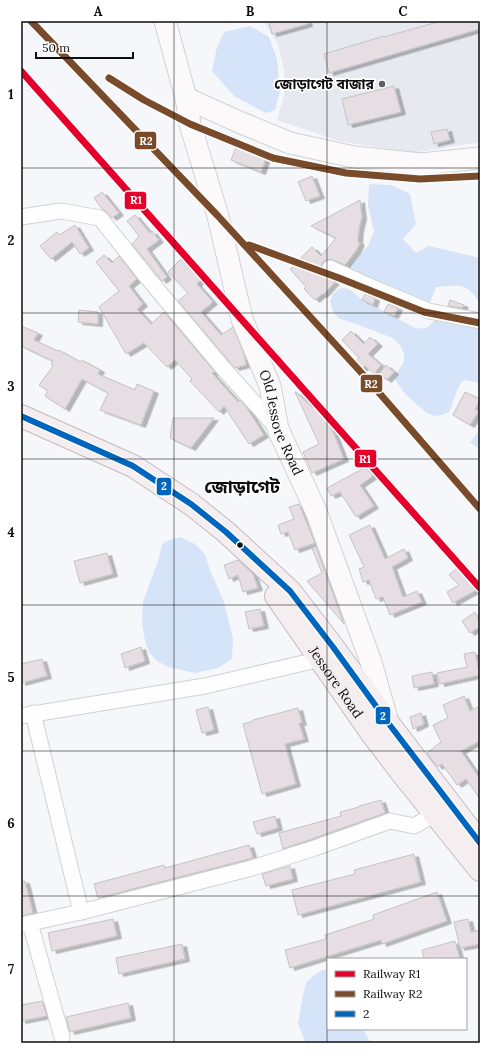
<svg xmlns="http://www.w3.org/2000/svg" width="501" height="1064" viewBox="0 0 501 1064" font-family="Lora,'Noto Sans Bengali',serif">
  <defs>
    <filter id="shadow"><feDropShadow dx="4.5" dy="2.5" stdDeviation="0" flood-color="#0004"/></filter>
  </defs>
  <rect width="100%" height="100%" fill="#f6f7fa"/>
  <!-- built -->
  <path fill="#e6e9f0" d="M269 21H480V142L411 153 339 141 277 120 284 96V71L278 44 264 22Z"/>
  <!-- water -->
  <g fill="#d6e4f9">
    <path d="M250 26 269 37 277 59 280 91 275 110 266 113 234 96 212 71 217 47 224 32Z"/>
    <path d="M369 184 391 185 410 194 416 224 403 239 416 253 429 246 480 258V304C467 281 459 286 436 287L429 305 346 269 368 246 374 232 368 205Z"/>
    <path d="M341 288 349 289 364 301 415 328C432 330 428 324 440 317L480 325V383L465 380 461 383 458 388 452 405 449 412 442 415 435 416 427 413 406 395 395 380 397 372 404 362V354L401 346 392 338 375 331 338 318 333 311 330 301 333 294Z"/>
    <path d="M480 429V449L470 443Z"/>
    <path d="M180 537 195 544 205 554 210 570 224 602 233 638 232 659 218 668 195 673 168 667 157 661 149 652 145 641 142 622 143 602 159 558 162 544 169 540Z"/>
    <path d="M328 969V1029H363L369 1040 373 1043H306L298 1024 303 995 307 981 320 971Z"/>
  </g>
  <!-- building -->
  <g fill="#e7dee4" stroke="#c3c3c4" filter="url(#shadow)">
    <path d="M276 21H307L308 24 272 34 269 23Z"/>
    <path d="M441 21H480V29L329 73 324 54 384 36V37Z"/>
    <path d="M394 86 401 112 348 125 342 99Z"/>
    <path d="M447 129 450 140 434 144 431 132Z"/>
    <path d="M236 147 266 158 261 172 231 160Z"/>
    <path d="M312 176 320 196 306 201 298 182Z"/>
    <path d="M102 192 119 213 112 218 107 212 102 209 94 198Z"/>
    <path d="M360 200 362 217 359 229 358 241 360 243 356 251 345 265 333 260 329 259 324 261 322 264 321 268 322 273 326 276 332 279 331 280 335 282 323 295 322 294 315 300 304 289 306 287 290 269 312 247 321 256 336 238 311 226Z"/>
    <path d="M135 215 150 233 152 231 159 240 147 249 167 277 162 281 132 244 139 236 127 221Z"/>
    <path d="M75 225 89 248 80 254 72 242 51 259 40 246 57 232 59 235Z"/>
    <path d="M104 255 112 263 119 256 137 279 129 286 143 304 137 309 151 324 164 312 215 372 212 373 238 402 240 400 247 408 264 435 249 444 224 406 219 412 190 381 192 379 175 360 167 367 144 343 126 354 99 307 119 291 96 262Z"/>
    <path d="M181 259 201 280 197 284 213 302 201 312 221 335 233 327 244 354 246 365 235 368 178 301 188 293 168 272Z"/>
    <path d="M365 294 375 298 373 305 362 300Z"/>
    <path d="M450 300 464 305 462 308 448 306Z"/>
    <path d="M388 304 398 308 394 316 384 312Z"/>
    <path d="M79 310 98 312V324L78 322Z"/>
    <path d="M21 326 38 333 34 340 58 351 59 350 80 362 82 360 100 370 98 374 135 390 137 384 154 391 141 425 100 410 108 393 82 379 65 409 45 396 48 391 39 385 53 366 51 364 53 361 21 346Z"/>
    <path d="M351 331 364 344 370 337 378 344 368 354 381 365 374 374 365 366 362 369 355 363 359 358 342 340Z"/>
    <path d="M386 365 394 372 387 380 379 374Z"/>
    <path d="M295 392H296L312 407 318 404 334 434 344 459 312 473 303 452 319 444Z"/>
    <path d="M465 392 480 399 475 410 479 411 470 425 453 415Z"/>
    <path d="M173 418H214L191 448 170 438Z"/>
    <path d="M366 467 373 476 360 485 374 506 356 517 340 492 331 496 327 488Z"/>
    <path d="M299 504 315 543 295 550 288 532 281 534 278 525 294 519 289 507Z"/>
    <path d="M370 525 385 559 404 549 408 558 392 567 403 597 417 591 422 602 390 615 383 597 376 599 369 580 363 582 359 569 364 567 349 535Z"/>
    <path d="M316 547 344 624 307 581 322 573 312 548Z"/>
    <path d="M107 553 113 574 80 583 74 561Z"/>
    <path d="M238 560 253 574 258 588 243 592 238 575 229 579 224 565Z"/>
    <path d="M458 567 478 589 453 603 447 592 459 585 449 575Z"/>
    <path d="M260 609 264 626 249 629 245 612Z"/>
    <path d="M475 612 480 621V627L470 633 462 621Z"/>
    <path d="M141 647 145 661 125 668 121 654Z"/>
    <path d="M475 652 480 675 440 684 437 673 467 667 464 654Z"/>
    <path d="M42 659 47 676 21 683V664Z"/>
    <path d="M432 672 434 684 414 688 412 676Z"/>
    <path d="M464 696 470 711 480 706V741L461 751 480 779V799L466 779 457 785 442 764 438 767 427 753 441 742 433 725 448 718 443 705Z"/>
    <path d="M208 707 214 730 202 733 196 710Z"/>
    <path d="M298 708 302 723H299L304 739 285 744 296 784 262 794 243 724 253 721V720Z"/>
    <path d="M421 713 424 724 413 729 410 717Z"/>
    <path d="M381 800 385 813 309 840 283 849 279 833 341 816 340 812 359 807V806Z"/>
    <path d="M275 816 278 828 257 834 253 822Z"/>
    <path d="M249 845 253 858 98 898 94 884 164 865 165 868Z"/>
    <path d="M414 854 421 882 298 915 292 890 355 874 354 870Z"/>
    <path d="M290 866 293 879 266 886 262 874Z"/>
    <path d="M21 881H25L33 913 21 916Z"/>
    <path d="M437 892 447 921 382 944 381 940 290 968 285 950 326 939 325 935 374 919 373 915Z"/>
    <path d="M113 919 117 936 52 951 48 933Z"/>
    <path d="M468 919 471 932 480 930V944L460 948 454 922Z"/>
    <path d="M455 941 460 959H424L422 950Z"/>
    <path d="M182 944 185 959 119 974 116 958Z"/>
    <path d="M42 1001 47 1016 21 1021V1005Z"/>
    <path d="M128 1003 131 1018 70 1032 66 1017Z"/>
  </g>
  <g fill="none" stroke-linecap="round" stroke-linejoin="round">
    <!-- street casing -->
    <g stroke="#d1d2d4" stroke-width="17">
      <g id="street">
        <path d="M21 217 61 211 100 218 146 276 223 368 278 429"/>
        <path d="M330 268 376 289 429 311 480 321"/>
        <path d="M33 713 81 912"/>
        <path d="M21 716 205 686 321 659"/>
        <path d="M30 923 62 1037"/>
        <path d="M21 925 81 912 252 868 312 849 390 821 414 826 435 814"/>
      </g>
    </g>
    <!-- secondary casing -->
    <g stroke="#d1d2d4" stroke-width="23">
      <g id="secondary">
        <path id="s1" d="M165 21 186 98 190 124 218 216 242 319 270 386 278 429 316 511 371 662 387 719"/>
        <path d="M186 98 239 122 290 143 354 157 421 164 480 158"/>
      </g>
    </g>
    <!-- highway casing -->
    <g stroke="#c3bcbf" stroke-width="24">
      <g id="highway">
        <path d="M21 416 133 466 191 504 226 532 290 591 333 647 389 724 480 843"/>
        <path id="s2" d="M276 596 370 731 401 772 480 870"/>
      </g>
    </g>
    <!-- street -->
    <use href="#street" stroke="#fefefe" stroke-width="15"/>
    <!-- secondary -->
    <use href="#secondary" stroke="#fbf9fa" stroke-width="21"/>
    <!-- highway -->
    <use href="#highway" stroke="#f4eef0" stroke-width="22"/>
    <!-- bus-1 casing -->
    <g stroke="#fff" stroke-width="9">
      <path id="bus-1" d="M21 416 133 466 191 504 226 532 290 591 333 647 389 724 480 843"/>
    </g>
    <!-- bus-1 -->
    <use href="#bus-1" stroke="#0065bd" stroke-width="6"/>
    <!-- rail-1 casing -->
    <g stroke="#fff" stroke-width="10">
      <path id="rail-1" d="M21 71 480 588"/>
    </g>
    <!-- rail-2 casing -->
    <g stroke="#fff" stroke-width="10">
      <g id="rail-2">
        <path d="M31 21 218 216 368 380 480 509"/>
        <path d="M109 78 144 100 190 124 273 158 346 173 420 179 480 176"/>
        <path d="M249 245 339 278 424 312 480 323"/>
      </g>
    </g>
    <!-- rail-1 -->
    <use href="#rail-1" stroke="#e4002b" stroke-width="7"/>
    <!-- rail-2 -->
    <use href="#rail-2" stroke="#7a4b2a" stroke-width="7"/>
  </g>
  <!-- grid -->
  <path fill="none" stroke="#0e0e0f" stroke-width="1" stroke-opacity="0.55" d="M174 21V1043M327 21V1043M21 168H480M21 313H480M21 459H480M21 605H480M21 751H480M21 896H480"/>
  <!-- markers -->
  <circle fill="#5f6061" stroke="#fff" stroke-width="1.5" cx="382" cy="84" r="4"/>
  <circle fill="#0e0e0f" stroke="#fff" stroke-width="1.5" cx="240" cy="545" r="3.5"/>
  <g text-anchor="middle" stroke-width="3.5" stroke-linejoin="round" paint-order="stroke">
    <!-- poi labels -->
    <g font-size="14" font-weight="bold" fill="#0e0e0f" stroke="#fff" text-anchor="end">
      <text x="374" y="89">জোড়াগেট বাজার</text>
    </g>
    <!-- street labels -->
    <g font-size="14" fill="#0e0e0f" stroke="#fff">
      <text dy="5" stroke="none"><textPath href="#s1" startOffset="419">Old Jessore Road</textPath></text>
      <text dy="5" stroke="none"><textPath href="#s2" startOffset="105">Jessore Road</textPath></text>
    </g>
    <!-- district labels -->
    <g font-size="18" font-weight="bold" fill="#0e0e0f" stroke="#fff">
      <text x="242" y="493">জোড়াগেট</text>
    </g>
  </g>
  <g stroke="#fff" stroke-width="1.5">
    <rect x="134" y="131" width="23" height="19" rx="4" fill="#7a4b2a"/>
    <rect x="124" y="191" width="23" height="19" rx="4" fill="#e4002b"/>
    <rect x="360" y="374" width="23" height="19" rx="4" fill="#7a4b2a"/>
    <rect x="354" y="449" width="23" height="19" rx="4" fill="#e4002b"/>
    <rect x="156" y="477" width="16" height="19" rx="4" fill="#0065bd"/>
    <rect x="375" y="706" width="16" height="19" rx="4" fill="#0065bd"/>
  </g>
  <g font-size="11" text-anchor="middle" font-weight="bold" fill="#fff">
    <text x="146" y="145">R2</text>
    <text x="136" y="204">R1</text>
    <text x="371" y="388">R2</text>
    <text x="365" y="463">R1</text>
    <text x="164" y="490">2</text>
    <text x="383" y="720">2</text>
  </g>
  <!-- border -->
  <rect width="501" height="1064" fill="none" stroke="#ffffff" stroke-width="44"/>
  <!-- legend -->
  <rect x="327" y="958" width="140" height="72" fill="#ffffff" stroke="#9f9f9f"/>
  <rect x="335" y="971" width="20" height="6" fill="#e4002b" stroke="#9f9f9f"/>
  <text x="363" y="978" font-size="12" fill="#0e0e0f">Railway R1</text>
  <rect x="335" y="991" width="20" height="6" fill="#7a4b2a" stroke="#9f9f9f"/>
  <text x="363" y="998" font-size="12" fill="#0e0e0f">Railway R2</text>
  <rect x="335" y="1011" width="20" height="6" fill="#0065bd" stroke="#9f9f9f"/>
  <text x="363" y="1018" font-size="12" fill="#0e0e0f">2</text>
  <!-- scale -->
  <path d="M36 52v6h97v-6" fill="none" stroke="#0e0e0f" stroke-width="2"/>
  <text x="42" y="52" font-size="12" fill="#0e0e0f" stroke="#ffffff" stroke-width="3" paint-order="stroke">50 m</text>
  <rect x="22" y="22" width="457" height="1020" fill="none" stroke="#0e0e0f" stroke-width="1.5"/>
  <g font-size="13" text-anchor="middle" font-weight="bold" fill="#0e0e0f">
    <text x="98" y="16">A</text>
    <text x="250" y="16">B</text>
    <text x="403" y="16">C</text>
    <text x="11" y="99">1</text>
    <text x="11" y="245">2</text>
    <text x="11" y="391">3</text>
    <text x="11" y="537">4</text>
    <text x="11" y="682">5</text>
    <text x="11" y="828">6</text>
    <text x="11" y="974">7</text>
  </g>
</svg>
